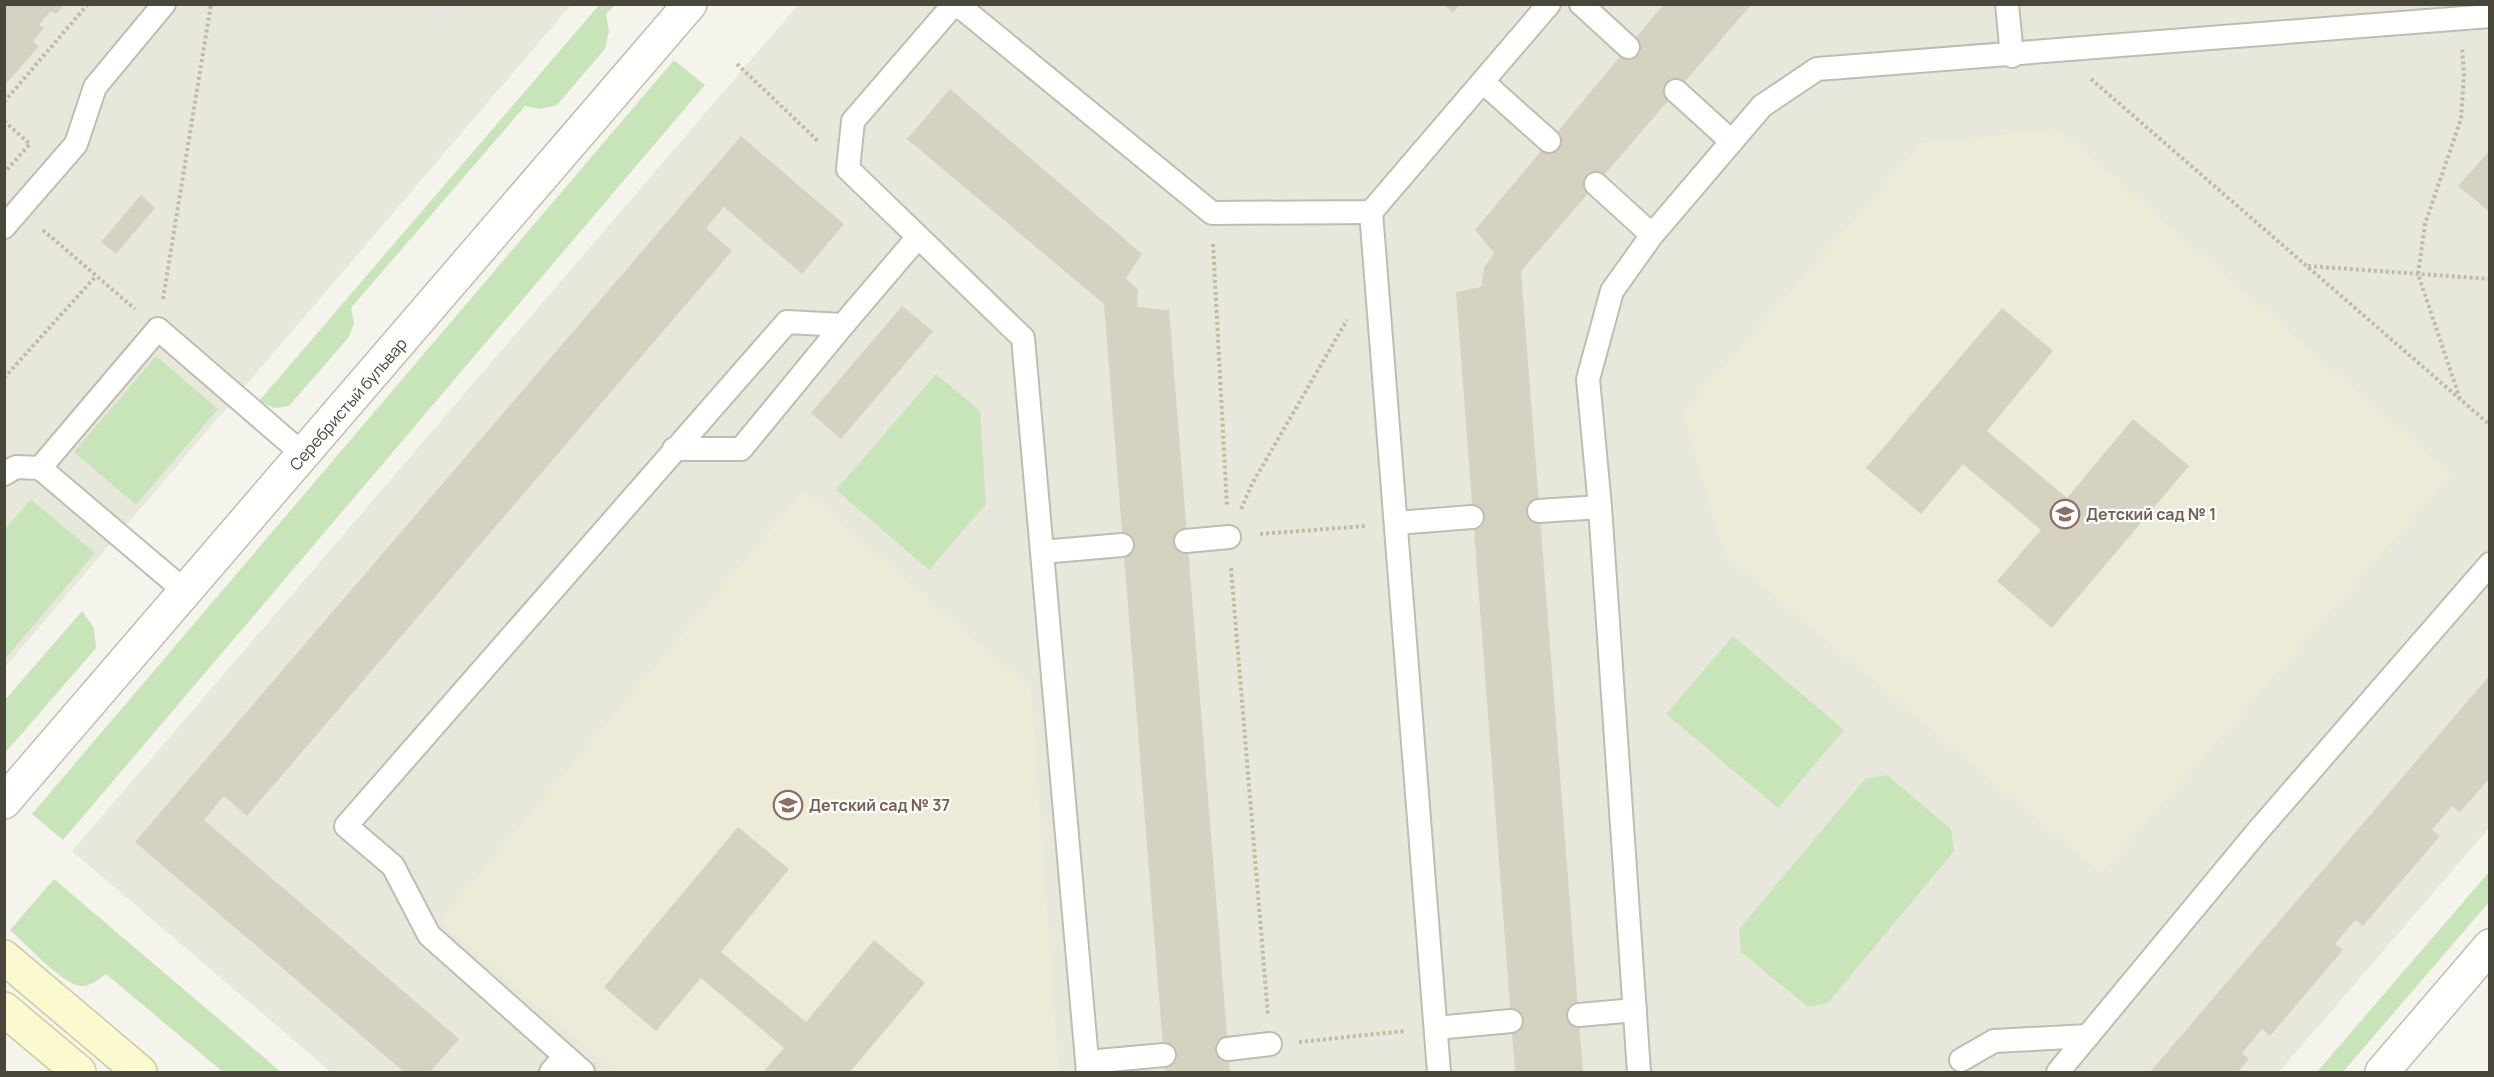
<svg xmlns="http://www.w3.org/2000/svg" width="2494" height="1077" viewBox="0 0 2494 1077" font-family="Manrope,sans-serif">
  <rect width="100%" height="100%" fill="#f5f4ec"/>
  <!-- residential -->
  <g fill="#e8e7db">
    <path d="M5 5H571L5 667Z"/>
    <path d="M798 5H2489V828L2279 1072H331L72 851Z"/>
  </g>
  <!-- education -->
  <g fill="#ecebd7">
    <path d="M2059 129 2452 474 2101 874 1724 554 1683 412 1921 143Z"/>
    <path d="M804 490 1031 689 1059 1072H614L439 921Z"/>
  </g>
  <!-- green -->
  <g fill="#c8e5b9">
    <path d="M599 5H615L606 14 609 31 605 49 557 105 540 109 525 106 351 308 354 323 349 337 289 406 274 408 259 401Z"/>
    <path d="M674 60 705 85 63 840 32 814Z"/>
    <path d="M156 356 218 409 136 505 74 452Z"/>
    <path d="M936 374 980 411 986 504 929 570 836 490Z"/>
    <path d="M31 499 95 553 5 659V529Z"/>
    <path d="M82 611 94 628 96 648 5 753V700Z"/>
    <path d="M1733 636 1844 730 1778 808 1666 714Z"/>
    <path d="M1887 775 1951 829 1954 851 1828 1003 1808 1007 1741 952 1739 929 1865 779Z"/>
    <path d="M2489 872V902L2343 1072H2317Z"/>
    <path d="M54 879 281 1072H223L106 974C99 979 90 987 81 986 62 984 25 943 10 930Z"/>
  </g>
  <!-- parking -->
  <path fill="#e7e6e3" d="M424 5H455L441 20Z"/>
  <!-- building -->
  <g fill="#d5d2c2">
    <path d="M4 4H65L56 14 51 11 39 25 44 28 33 41 39 46 4 86Z"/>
    <path d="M1443 4H1461L1453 13Z"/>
    <path d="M1664 4H1752L1521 271 1583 1072H1515L1456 292 1481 287 1484 268 1494 253 1475 230Z"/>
    <path d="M950 89 1142 254 1126 278 1138 290 1137 307 1169 310 1230 1072H1165L1104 304 907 139Z"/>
    <path d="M741 136 844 224 802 274 724 207 706 228 732 251 247 816 224 796 204 820 459 1039 430 1072H404L135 842Z"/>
    <path d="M2490 150V212L2458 186Z"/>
    <path d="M141 195 155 208 116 254 101 242Z"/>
    <path d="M902 306 933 331 841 439 811 413Z"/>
    <path d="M2002 308 2053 351 1987 431 2067 498 2133 419 2189 466 2052 628 1997 581 2041 530 1963 464 1921 514 1866 468Z"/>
    <path d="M2490 675V778L2460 812 2452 806 2432 830 2440 836 2363 926 2355 920 2335 944 2343 950 2270 1036 2262 1029 2242 1053 2249 1059 2238 1072H2150Z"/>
    <path d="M738 827 789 869 721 952 806 1022 874 940 925 983 850 1072H763L784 1048 701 978 656 1031 604 987Z"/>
  </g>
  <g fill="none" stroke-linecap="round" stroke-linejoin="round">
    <!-- lane casing -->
    <g stroke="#c0bdaf" stroke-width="26">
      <g id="lane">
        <path d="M954 4 853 121 848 169 1023 338 1088 1072"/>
        <path d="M957 4 1212 213 1371 212 1549 4"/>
        <path d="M1581 4 1628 47"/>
        <path d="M2007 4 2012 56"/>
        <path d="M1483 82 1549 141"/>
        <path d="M1676 91 1730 140"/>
        <path d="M1596 184 1652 235"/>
        <path d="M1371 212 1439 1072"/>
        <path d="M4 227 76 144 95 87 164 4"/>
        <path d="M674 449H741L843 325"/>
        <path d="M40 468 158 329 304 455"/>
        <path d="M4 474 16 467 40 468 186 592"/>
        <path d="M1539 511 1600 507"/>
        <path d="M1396 523 1472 517"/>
        <path d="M1186 541 1229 537"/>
        <path d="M1042 552 1122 545"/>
        <path d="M1579 1015 1635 1010"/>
        <path d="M1436 1028 1511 1021"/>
        <path d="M1228 1049 1270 1044"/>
        <path d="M1961 1060 1994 1041 2088 1036"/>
        <path d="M1087 1062 1164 1055"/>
        <path d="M551 1072 565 1056"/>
        <path d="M583 1072 429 935 393 866 346 826 787 322 843 325 918 237"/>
        <path d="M1639 1072 1600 507 1588 379 1612 291 1652 235 1762 106 1817 69 2490 16"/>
        <path d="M2058 1072 2257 832 2490 564"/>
      </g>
    </g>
    <!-- street casing -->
    <g stroke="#c0bdaf" stroke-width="36">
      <g id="street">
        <path d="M4 802 690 4"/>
        <path d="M2382 1072 2490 946"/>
      </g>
    </g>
    <!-- secondary casing -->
    <g stroke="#cdca9e" stroke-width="36">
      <g id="secondary">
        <path d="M4 957 140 1072"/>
        <path d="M4 1009 79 1072"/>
      </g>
    </g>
    <!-- path -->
    <g stroke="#c0bca2" stroke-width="4" stroke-dasharray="3 3" stroke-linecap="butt">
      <path d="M737 64 819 142"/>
      <path d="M2091 79 2490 425"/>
      <path d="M4 102 88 4"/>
      <path d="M4 121 30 144 4 173"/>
      <path d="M43 230 135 309"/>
      <path d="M1213 244 1227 507"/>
      <path d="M2308 266 2490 279"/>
      <path d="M163 299 211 4"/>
      <path d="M4 378 96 276"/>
      <path d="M2460 399 2418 274 2425 224 2461 119 2464 75 2462 48"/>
      <path d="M1241 509 1252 484 1347 320"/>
      <path d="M1260 534 1366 526"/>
      <path d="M1231 568 1268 1015"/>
      <path d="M1299 1042 1405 1031"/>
    </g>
    <!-- lane -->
    <use href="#lane" stroke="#fff" stroke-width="22"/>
    <!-- street -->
    <use href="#street" stroke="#fff" stroke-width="33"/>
    <!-- secondary -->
    <use href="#secondary" stroke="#faf9d0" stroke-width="33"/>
  </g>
  <!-- icons -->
  <defs>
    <g id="school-ring" transform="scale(1.5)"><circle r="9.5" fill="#fff" stroke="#8d6e63" stroke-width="1.5"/><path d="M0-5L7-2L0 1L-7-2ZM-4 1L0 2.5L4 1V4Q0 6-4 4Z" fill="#8d6e63"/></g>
  </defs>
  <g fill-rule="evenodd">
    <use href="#school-ring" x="2065" y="514"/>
    <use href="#school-ring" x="788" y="805"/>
  </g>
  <g text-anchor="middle" stroke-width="4.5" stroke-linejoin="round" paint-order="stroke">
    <!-- street labels -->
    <g font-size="16" fill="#49463a" stroke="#fff">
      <text transform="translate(348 404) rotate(-49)" y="6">Серебристый бульвар</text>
    </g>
    <!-- education labels -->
    <g font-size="16" font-weight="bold" fill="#785e54" stroke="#fff" text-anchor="start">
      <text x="2086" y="520">Детский сад № 1</text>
      <text x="809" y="811">Детский сад № 37</text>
    </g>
  </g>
  <!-- border -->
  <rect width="2494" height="1077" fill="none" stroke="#49463a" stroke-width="12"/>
</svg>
